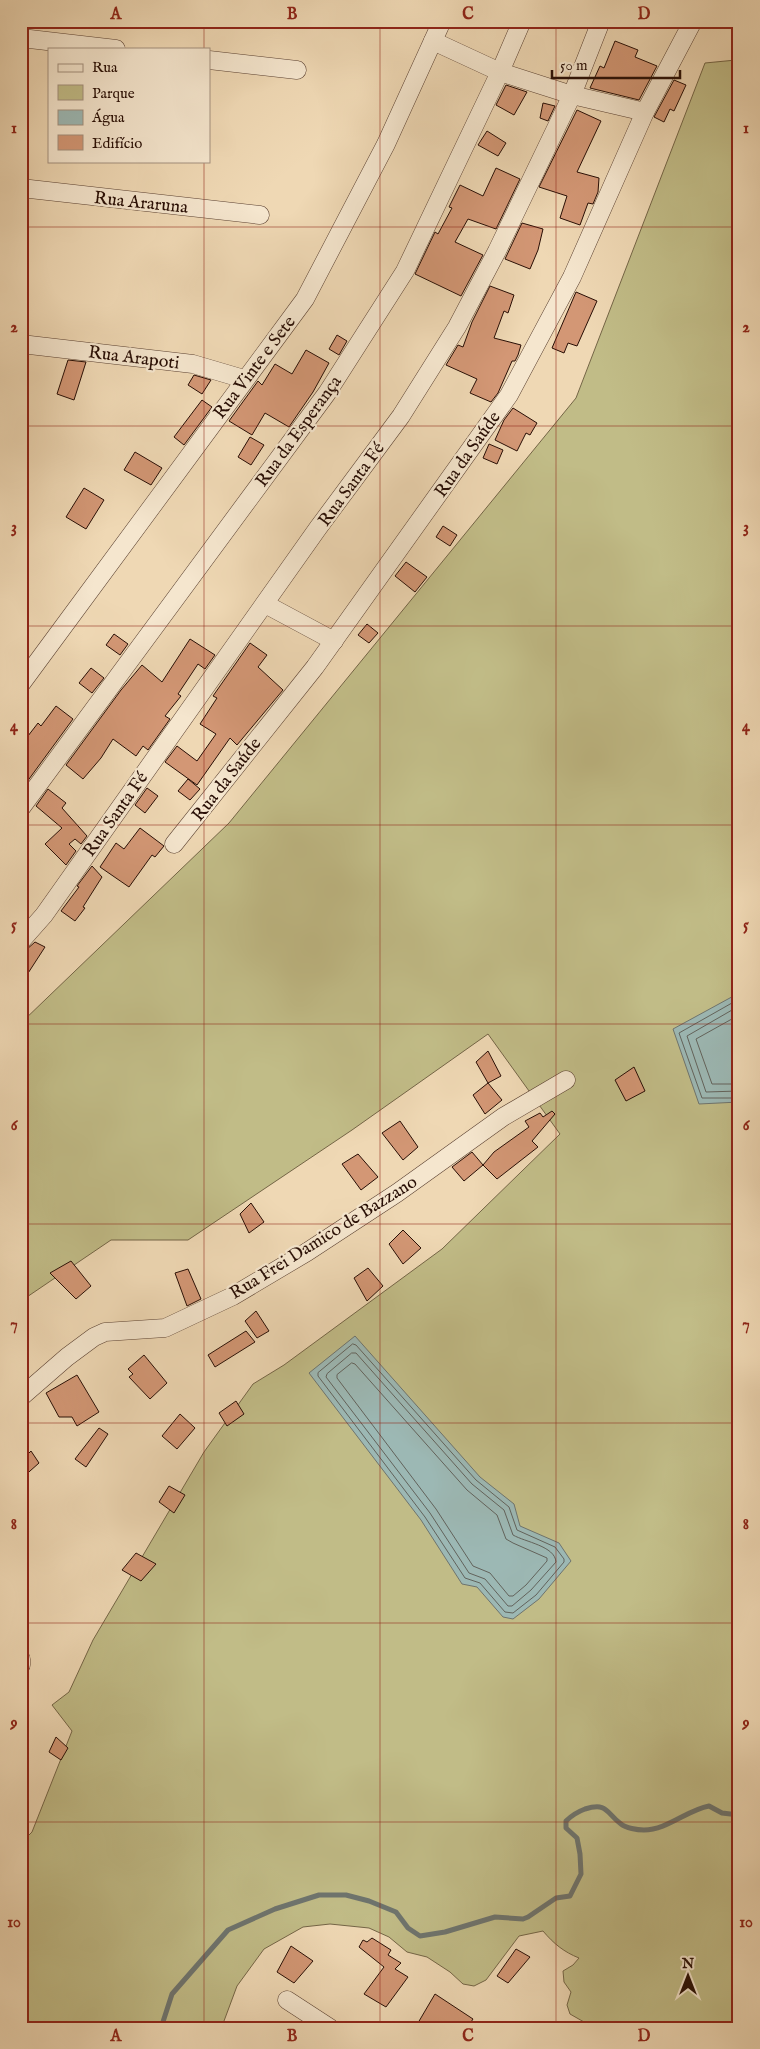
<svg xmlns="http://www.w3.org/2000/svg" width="760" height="2049" viewBox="0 0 760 2049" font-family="'IM FELL English',serif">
  <rect width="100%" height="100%" fill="#efd8b4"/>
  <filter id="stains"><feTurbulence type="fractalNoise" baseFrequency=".004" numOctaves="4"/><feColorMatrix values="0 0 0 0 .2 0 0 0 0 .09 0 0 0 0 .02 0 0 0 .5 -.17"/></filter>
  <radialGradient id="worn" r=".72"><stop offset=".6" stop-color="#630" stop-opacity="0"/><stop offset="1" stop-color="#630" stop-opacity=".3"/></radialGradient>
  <!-- green -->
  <path fill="#c1bc87" stroke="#746546" d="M739 55V2028H627L628 2023 611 2028H587L584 2022 570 2014 567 2005 571 1992 564 1982 563 1971 573 1965 579 1958C564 1952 554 1944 543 1931L519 1936 486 1980 474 1986 463 1984 450 1972 427 1957 407 1952 389 1937 369 1928 330 1924 303 1927 264 1949 237 1986 224 2021 225 2028H21V1843L32 1832 72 1731 52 1705 69 1692 93 1640 204 1452 253 1384 284 1365 442 1249 560 1134 488 1034 352 1130 188 1240H111L21 1301V1023L229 823 576 398 705 63 736 60Z"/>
  <!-- water -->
  <g fill="#9cb8b4" stroke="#6e746e">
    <path d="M739 993V1102L699 1104 673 1029Z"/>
    <path d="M355 1336 480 1477 514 1504 520 1526 559 1543 571 1561 539 1599 513 1619 503 1617 477 1587 462 1584 421 1520 309 1373Z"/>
  </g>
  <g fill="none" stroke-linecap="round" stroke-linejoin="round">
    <!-- shore -->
    <g stroke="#62635c" stroke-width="1">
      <path d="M739 999 679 1033 702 1098H739"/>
      <path d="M739 1006 687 1036 706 1092 739 1091"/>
      <path d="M739 1015 696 1039 712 1084H739"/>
      <path d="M353 1344 356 1345 476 1480 509 1507 517 1530 555 1547 564 1559V1562L536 1595 513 1613 505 1612 480 1583 465 1578 425 1517 318 1376V1373Z"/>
      <path d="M352 1353H356L472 1484 504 1510 513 1535C525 1542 555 1546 556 1562L531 1590 512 1606H508L485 1579 469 1573 430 1513 326 1377 327 1374Z"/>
      <path d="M352 1363 355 1364 467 1490 497 1515 506 1539 513 1543 547 1558V1561L526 1585 513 1596H509L490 1573 473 1566 436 1509 337 1378V1375Z"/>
    </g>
    <!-- stream -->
    <path stroke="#6e746e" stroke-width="5" d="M161 2028 172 1994 228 1930 275 1909 319 1895H346L369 1901 396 1912 408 1928 420 1936 445 1932 495 1917 523 1919 528 1917 556 1898 570 1896 581 1874 580 1854 577 1838 566 1828V1821C572 1815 577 1812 585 1809 608 1802 606 1813 621 1824 626 1828 637 1830 644 1830 667 1830 687 1810 709 1806L722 1813 739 1815"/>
  </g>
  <!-- building -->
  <g fill="#d39775" stroke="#280e05">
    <path d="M615 41 638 50 635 57 657 66 639 100 590 88 600 66 604 68Z"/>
    <path d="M674 80 686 85 674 111 670 109 664 122 654 117Z"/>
    <path d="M506 85 527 92 514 115 496 105Z"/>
    <path d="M543 103 555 106 548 121 540 118Z"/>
    <path d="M577 110 601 121 577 172 599 178 598 192 593 204 588 203 580 225 560 218 567 196 539 187Z"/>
    <path d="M487 131 506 143 498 156 478 145Z"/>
    <path d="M496 168 520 179 496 229 468 219 455 242 483 255 461 296 415 274 435 232 438 234 452 208 449 207 460 185 483 196Z"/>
    <path d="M522 223 543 229 538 250 530 269 505 259Z"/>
    <path d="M490 286 514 295 508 313 504 311 494 338 521 345 518 355 515 361H512L498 393 491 402 470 393 477 379 446 365 458 345 463 347 472 322Z"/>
    <path d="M576 292 597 301 577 346 568 343 564 353 552 348Z"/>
    <path d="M337 335 347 341 339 355 329 349Z"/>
    <path d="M306 350 329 363 313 392 289 427 265 413 252 435 229 421 258 381 262 385 275 364 292 374Z"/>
    <path d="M68 360 86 362 74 400 57 394Z"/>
    <path d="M194 375 211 380 202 394 188 385Z"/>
    <path d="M202 400 212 407 184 445 174 437Z"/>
    <path d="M513 408 537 423 530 435 526 433 517 451 495 440 504 420Z"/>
    <path d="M250 437 264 445 251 465 238 457Z"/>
    <path d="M489 444 503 450 497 464 483 458Z"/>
    <path d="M135 452 162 468 151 485 124 470Z"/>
    <path d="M84 488 104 500 86 529 66 517Z"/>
    <path d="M443 526 457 535 450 546 436 537Z"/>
    <path d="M406 562 427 577 415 592 395 576Z"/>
    <path d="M367 624 378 633 369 643 358 635Z"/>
    <path d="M114 634 128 644 120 655 106 645Z"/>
    <path d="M190 639 215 655 205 669 198 664 178 694 181 696 165 716 170 719 148 750 143 746 136 756 113 739 101 758 83 779 66 765 121 690 142 665 162 682Z"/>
    <path d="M250 643 267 655 258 667 283 690 237 745 230 738 197 785 165 762 177 746 197 761 216 734 200 724 217 698 213 696Z"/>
    <path d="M91 668 104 678 92 693 79 683Z"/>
    <path d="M56 706 73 719 21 790V745L38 723 41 726Z"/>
    <path d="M188 779 200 789 190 800 178 791Z"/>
    <path d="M147 788 158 796 145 813 135 805Z"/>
    <path d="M48 789 66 803 62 808 87 836 81 844 75 839 69 844 76 851 66 865 45 844 62 828 36 806Z"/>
    <path d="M140 828 164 846 155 857 152 855 129 887 100 867 116 843 124 849Z"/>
    <path d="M92 866 102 877 83 907 85 908 75 921 61 911 79 887 77 886Z"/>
    <path d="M35 942 45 947 21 984V960L26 950Z"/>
    <path d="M488 1051 501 1076 488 1083 476 1062Z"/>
    <path d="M634 1067 645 1091 626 1101 615 1080Z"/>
    <path d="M488 1083 502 1100 485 1114 473 1095Z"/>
    <path d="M552 1111 555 1114 532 1141 538 1147 497 1179 483 1165 494 1152 529 1127 525 1121 540 1113 543 1117Z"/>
    <path d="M400 1121 418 1147 403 1160 382 1133Z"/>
    <path d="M472 1152 483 1165 464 1181 452 1167Z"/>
    <path d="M358 1154 378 1177 361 1190 342 1164Z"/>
    <path d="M251 1203 264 1222 249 1233 240 1214Z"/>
    <path d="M403 1230 421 1248 403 1264 389 1244Z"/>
    <path d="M71 1261 91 1286 76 1299 50 1273Z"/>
    <path d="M368 1268 383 1286 367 1301 354 1278Z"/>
    <path d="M188 1269 201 1299 187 1306 175 1273Z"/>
    <path d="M256 1311 269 1331 257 1338 245 1321Z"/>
    <path d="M246 1331 255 1342 215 1367 208 1355Z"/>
    <path d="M144 1355 167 1383 150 1399 129 1377 133 1374 128 1369Z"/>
    <path d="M77 1375 99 1412 77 1426 72 1417H59L46 1393Z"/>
    <path d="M236 1401 244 1414 227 1426 219 1413Z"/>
    <path d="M180 1414 195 1428 177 1449 162 1436Z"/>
    <path d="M99 1428 108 1434 86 1467 75 1459Z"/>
    <path d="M31 1451 39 1463 21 1479V1461Z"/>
    <path d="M169 1486 185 1495 174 1513 159 1502Z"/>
    <path d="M136 1553 156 1564 141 1581 122 1570Z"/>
    <path d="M56 1737 68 1748 61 1760 49 1752Z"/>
    <path d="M372 1938 391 1950 388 1955 401 1963 395 1969 408 1977 386 2007 364 1994 384 1967 359 1947 363 1940 367 1942Z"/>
    <path d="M291 1946 313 1961 294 1983 277 1972Z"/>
    <path d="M516 1949 530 1957 508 1983 497 1976Z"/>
    <path d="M435 1994 473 2019 467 2028H415Z"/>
  </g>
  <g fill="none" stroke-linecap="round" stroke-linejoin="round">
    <!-- minor casing -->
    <g stroke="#5a4031" stroke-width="19">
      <g id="minor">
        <path d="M21 38 116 49"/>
        <path d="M433 41 500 72 572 95 645 112"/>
        <path d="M209 60 297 70"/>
        <path d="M21 188 260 215"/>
        <path d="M21 344 193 364 244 379"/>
        <path d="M265 604 334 641"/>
        <path d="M21 684 305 299 386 144 442 21"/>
        <path d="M21 808 327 393 405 271 500 72 522 21"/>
        <path d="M174 844 315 667 509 395 572 277 645 112 693 21"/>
        <path d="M21 941 44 915 318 528 401 416 457 327 497 251 572 95 601 21"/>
        <path d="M21 1397 67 1357 94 1337 105 1332 165 1328 233 1296 307 1252 397 1193 503 1117 566 1080"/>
        <path d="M21 1659V1665"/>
        <path d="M287 2000 330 2028"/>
      </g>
    </g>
    <!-- minor -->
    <use href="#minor" stroke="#f5e6ce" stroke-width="18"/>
  </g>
  <!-- grid -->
  <path fill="none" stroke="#8f2418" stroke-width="1" stroke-opacity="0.55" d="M204 21V49M380 21V2028M556 21V2028M204 161V2028M21 227H739M21 426H739M21 626H739M21 825H739M21 1024H739M21 1224H739M21 1423H739M21 1623H739M21 1822H739"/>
  <g text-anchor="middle" stroke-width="4.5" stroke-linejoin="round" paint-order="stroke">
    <!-- street labels -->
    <g font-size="18" fill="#280e05" stroke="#f5e6ce">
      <text transform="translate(141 202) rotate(6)" y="6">Rua Araruna</text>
      <text transform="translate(134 357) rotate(7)" y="6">Rua Arapoti</text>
      <text transform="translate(254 367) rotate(-53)" y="6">Rua Vinte e Sete</text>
      <text transform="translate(298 431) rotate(-54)" y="6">Rua da Esperança</text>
      <text transform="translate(467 454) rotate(-55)" y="6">Rua da Saúde</text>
      <text transform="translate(351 484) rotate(-54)" y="6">Rua Santa Fé</text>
      <text transform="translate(226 779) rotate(-52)" y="6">Rua da Saúde</text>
      <text transform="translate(115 814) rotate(-55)" y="6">Rua Santa Fé</text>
      <text transform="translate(323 1237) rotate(-32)" y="6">Rua Frei Damico de Bazzano</text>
    </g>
  </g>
  <!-- margin -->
  <rect width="760" height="2049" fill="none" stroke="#efd8b4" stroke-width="55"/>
  <!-- legend -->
  <rect x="48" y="48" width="162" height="115" fill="#f5e6ce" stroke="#a3907e"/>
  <rect x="58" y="64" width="25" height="8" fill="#f5e6ce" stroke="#a3907e"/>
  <text x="92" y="72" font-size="15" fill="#280e05">Rua</text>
  <rect x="58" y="85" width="25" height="15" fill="#c1bc87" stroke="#a3907e"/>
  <text x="92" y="98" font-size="15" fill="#280e05">Parque</text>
  <rect x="58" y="110" width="25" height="15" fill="#9cb8b4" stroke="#a3907e"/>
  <text x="92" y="122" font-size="15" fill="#280e05">Água</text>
  <rect x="58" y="135" width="25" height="15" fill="#d39775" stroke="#a3907e"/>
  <text x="92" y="148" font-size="15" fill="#280e05">Edifício</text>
  <!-- north arrow -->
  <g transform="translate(688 1976)" stroke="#f5e6ce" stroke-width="4" paint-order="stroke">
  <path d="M0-4L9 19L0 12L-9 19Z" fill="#280e05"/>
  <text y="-8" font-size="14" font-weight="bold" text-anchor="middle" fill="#280e05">N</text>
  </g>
  <!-- scale -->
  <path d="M552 70v8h128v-8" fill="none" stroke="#280e05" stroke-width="2.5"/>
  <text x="560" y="70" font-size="15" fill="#280e05" stroke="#f5e6ce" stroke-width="4" paint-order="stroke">50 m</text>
  <rect x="28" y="28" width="704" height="1994" fill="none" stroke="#8f2418" stroke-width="2"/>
  <g font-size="16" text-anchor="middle" font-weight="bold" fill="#8f2418">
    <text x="116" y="19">A</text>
    <text x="292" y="19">B</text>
    <text x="468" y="19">C</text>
    <text x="644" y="19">D</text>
    <text x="14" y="133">1</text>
    <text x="746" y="133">1</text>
    <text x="14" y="332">2</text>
    <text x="746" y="332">2</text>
    <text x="14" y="532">3</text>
    <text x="746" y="532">3</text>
    <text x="14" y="731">4</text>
    <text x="746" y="731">4</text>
    <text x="14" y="930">5</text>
    <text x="746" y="930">5</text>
    <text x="14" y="1130">6</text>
    <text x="746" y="1130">6</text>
    <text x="14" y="1329">7</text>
    <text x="746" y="1329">7</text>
    <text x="14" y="1529">8</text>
    <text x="746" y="1529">8</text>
    <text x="14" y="1728">9</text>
    <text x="746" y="1728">9</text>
    <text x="14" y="1927">10</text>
    <text x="746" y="1927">10</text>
    <text x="116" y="2041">A</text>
    <text x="292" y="2041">B</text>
    <text x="468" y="2041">C</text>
    <text x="644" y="2041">D</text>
  </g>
  <rect width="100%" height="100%" filter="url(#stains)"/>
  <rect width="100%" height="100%" fill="url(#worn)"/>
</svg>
